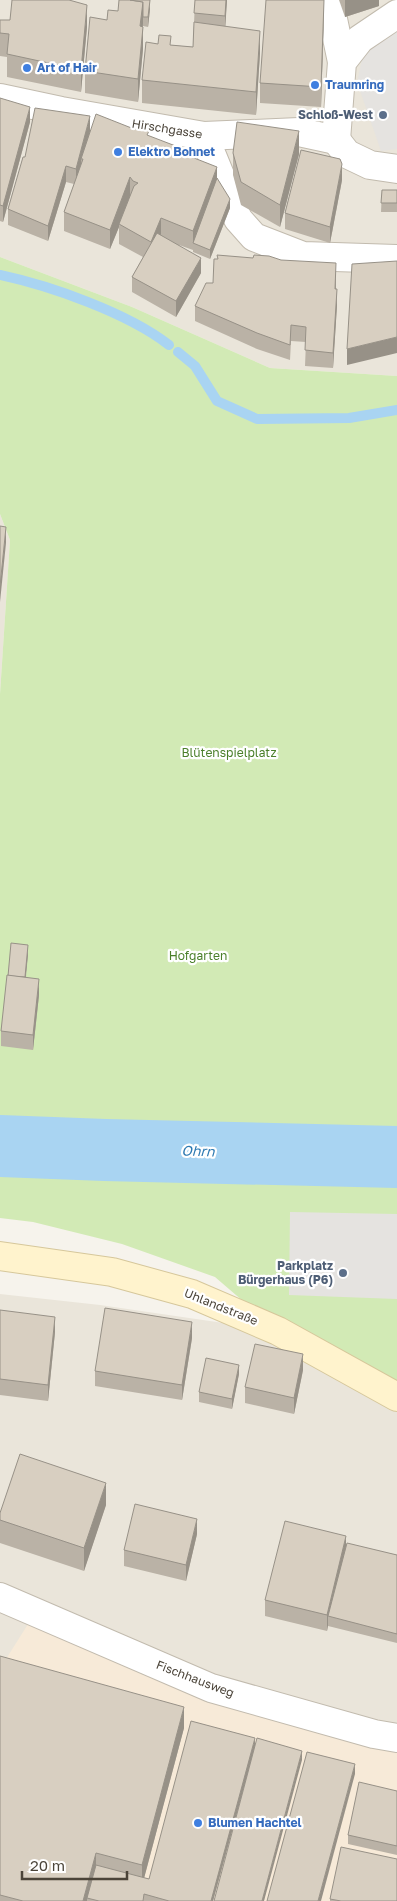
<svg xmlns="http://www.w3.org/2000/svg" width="397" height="1901" viewBox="0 0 397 1901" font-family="'Golos Text',sans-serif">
  <rect width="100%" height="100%" fill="#f6f3ec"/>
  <!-- residential -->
  <g fill="#eae5da">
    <path d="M0 0H397V376L270 368 132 307 0 257Z"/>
    <path d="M0 514 10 540 0 694Z"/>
    <path d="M0 1294 100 1305 278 1331 397 1397V1901H0Z"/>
  </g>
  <!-- commercial -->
  <path fill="#f7ead8" d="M30 1621 397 1745V1901H0V1659H6Z"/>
  <!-- green -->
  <path fill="#d2eab5" d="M0 257 132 307 270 368 397 376V1397L278 1331 215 1277 122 1244 33 1222 0 1218V694L10 540 0 514Z"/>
  <!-- parking -->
  <g fill="#e5e3e0">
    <path d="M397 25V149L381 151 357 82 362 59 387 31Z"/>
    <path d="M290 1212 397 1214V1299L289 1295Z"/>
  </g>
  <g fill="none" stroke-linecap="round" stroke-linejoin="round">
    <!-- stream -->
    <g stroke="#a9d4f2" stroke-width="10">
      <path d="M0 275C51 286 128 313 169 345"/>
      <path d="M178 352 195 366 217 401 257 419 349 418 397 410"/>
    </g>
    <!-- river -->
    <path stroke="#a9d4f2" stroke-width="62" d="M0 1146 105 1150 397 1157"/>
    <!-- pedestrian casing -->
    <g stroke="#c2bbae" stroke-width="30">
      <path id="pedestrian" d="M329 0 342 62"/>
    </g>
    <!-- minor casing -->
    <g stroke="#c2bbae" stroke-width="30">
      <g id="minor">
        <path d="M0 98 61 111 204 136 299 132 336 140 342 62 360 39 397 14"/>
        <path d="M204 136 238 219 254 237 303 256 397 259"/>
        <path d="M336 140 347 154 370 165 397 169"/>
        <path d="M0 1597 211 1688 374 1734 397 1738"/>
      </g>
    </g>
    <!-- secondary casing -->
    <g stroke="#d6c79b" stroke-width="30">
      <path id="secondary" d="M0 1256 112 1272 192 1294 278 1331 397 1397"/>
    </g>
    <!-- pedestrian -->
    <use href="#pedestrian" stroke="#fff" stroke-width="28"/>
    <!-- minor -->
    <use href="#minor" stroke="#fff" stroke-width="28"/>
    <!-- secondary -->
    <use href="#secondary" stroke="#fff3cd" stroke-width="28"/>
  </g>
  <!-- wall -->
  <g fill="#bab2a6">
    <path d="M195 0H227L225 26 260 53 256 115 142 103V80L171 45 193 47Z"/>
    <path d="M339 0H379V6L345 17Z"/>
    <path d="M150 9 148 27 143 26V24V49L138 102 85 93V71L107 20 118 11Z"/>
    <path d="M0 10V20L87 27 81 92 7 77V57L0 56Z"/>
    <path d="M324 12 321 107 260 103V83Z"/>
    <path d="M0 98 30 122 3 222 0 221Z"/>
    <path d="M90 131 149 136 186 155 217 178 230 208 210 259 193 252V250L179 245 201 273 176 317 132 292V277L143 257 119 244V227L110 249 64 231V212L74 184 66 182 48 241 8 225V209L25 157Z"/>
    <path d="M233 153 299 154 280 227 241 205 233 175Z"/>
    <path d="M342 180 330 243 285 229V213Z"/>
    <path d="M382 190H397V212H381Z"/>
    <path d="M336 279V289L337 305 333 368 305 366 306 342 291 341 290 360 257 349 195 321V306Z"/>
    <path d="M28 954 26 977 39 995 33 1050 1 1046V1031L8 976Z"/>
    <path d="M0 1310 55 1332 48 1401 0 1395Z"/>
    <path d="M192 1338 182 1400 95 1386V1371Z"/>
    <path d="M303 1370 294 1414 245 1403V1387Z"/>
    <path d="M239 1374 232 1409 199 1402V1392Z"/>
    <path d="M106 1505 84 1571 0 1543V1513Z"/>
    <path d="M197 1534 186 1581 124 1566V1550Z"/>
    <path d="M346 1544 397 1555V1643L328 1626V1625L327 1631 265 1616V1600Z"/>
    <path d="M0 1656 184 1728 144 1878 149 1879 255 1747 213 1901H0Z"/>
    <path d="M397 1791V1855L348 1844V1835Z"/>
    <path d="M330 1899 397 1901H330Z"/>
  </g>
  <!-- shaded-wall -->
  <g fill="#979187">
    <path d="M150 0V9L148 27V17Z"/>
    <path d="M226 0H227L225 32V16Z"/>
    <path d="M324 0V12L321 107V87Z"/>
    <path d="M345 0H379V6L345 17Z"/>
    <path d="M143 2V24L140 49V26Z"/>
    <path d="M87 5V27L81 92V70Z"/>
    <path d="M143 27V49L138 102V79Z"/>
    <path d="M260 31V53L256 115V92Z"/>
    <path d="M30 107V122L3 222V206Z"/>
    <path d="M90 116V132L81 159V166L76 184V169Z"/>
    <path d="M299 131V154L280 227V205Z"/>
    <path d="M342 164V180L330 243V227Z"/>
    <path d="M66 166V182L48 241V226Z"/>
    <path d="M217 167V187L193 243V231Z"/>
    <path d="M130 177V197L119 224V227L110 249V230Z"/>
    <path d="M230 199V208L210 259V250Z"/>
    <path d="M161 218V238L151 262V242Z"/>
    <path d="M201 258V273L176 317V301Z"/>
    <path d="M336 263V279L335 305V289Z"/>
    <path d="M337 289V305L333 368V353Z"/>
    <path d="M397 337V353L347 365V349Z"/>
    <path d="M6 527V543L0 602V586Z"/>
    <path d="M28 945V954L24 993V984Z"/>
    <path d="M39 979V995L33 1050V1035Z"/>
    <path d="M55 1317V1332L48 1401V1385Z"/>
    <path d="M192 1322V1338L182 1400V1385Z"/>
    <path d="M303 1354V1370L294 1414V1398Z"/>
    <path d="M239 1365V1374L232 1409V1399Z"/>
    <path d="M106 1483V1505L84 1571V1548Z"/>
    <path d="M197 1519V1534L186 1581V1565Z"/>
    <path d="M346 1536V1552L328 1616V1625L327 1631V1615Z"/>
    <path d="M184 1707V1728L142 1886V1865Z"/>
    <path d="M255 1738V1747L213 1901H211Z"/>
    <path d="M302 1751V1760L264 1901H262Z"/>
    <path d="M355 1764V1774L321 1901H318Z"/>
    <path d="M96 1853V1875L87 1898V1901H83Z"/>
  </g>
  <!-- building -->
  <g fill="#d8cfc1" stroke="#979187">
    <path d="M12 0H69L87 5 81 70 7 54 9 34 0 33V20H10Z"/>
    <path d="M119 0H130L143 2 140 26 143 27 138 79 85 71 90 17 107 20 108 10 118 11Z"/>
    <path d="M130 0H150L148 17H143V2Z"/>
    <path d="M195 0H226L225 16 194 13Z"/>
    <path d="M266 0H324L321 87 260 83Z"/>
    <path d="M194 22 260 31 256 92 142 80 146 42 158 44 159 35 171 36 170 45 193 47Z"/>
    <path d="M0 98 30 107 3 206 0 205Z"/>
    <path d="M35 108 90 116 76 169 66 166 48 226 8 209 23 157H25Z"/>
    <path d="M96 114 134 129 135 125 149 131 147 135 186 150 184 154 217 167 193 231 161 218 151 242 119 224 134 186 138 183 133 181 130 177 110 230 64 212 83 159H81Z"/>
    <path d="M237 122 299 131 280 205 241 182 233 153Z"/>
    <path d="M301 150 340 159 342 164 330 227 285 213Z"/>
    <path d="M217 178 230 199 210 250 193 243Z"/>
    <path d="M382 190H397V203H381Z"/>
    <path d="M157 233 201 258 176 301 132 277Z"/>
    <path d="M217 255 253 258 254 255 269 256 281 260 336 263 335 289H337L333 353 305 350 306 327 291 325 290 345 257 333 195 306 206 283H213L214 259H218Z"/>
    <path d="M397 261V337L347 349 352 264Z"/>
    <path d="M0 526 6 527 0 586Z"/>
    <path d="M11 943 28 945 25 977 8 976Z"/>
    <path d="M7 975 39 979 33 1035 1 1031Z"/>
    <path d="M105 1308 192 1322 182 1385 95 1371Z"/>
    <path d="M0 1310 55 1317 48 1385 0 1379Z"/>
    <path d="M255 1344 303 1354 294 1398 245 1387Z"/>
    <path d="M206 1358 239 1365 232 1399 199 1392Z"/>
    <path d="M20 1454 106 1483 84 1548 0 1520V1513Z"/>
    <path d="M135 1504 197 1519 186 1565 124 1550Z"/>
    <path d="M285 1521 346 1536 327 1615 265 1600Z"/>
    <path d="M347 1543 397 1555V1634L328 1616Z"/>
    <path d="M0 1656 184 1707 142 1865 96 1853 83 1901H23L0 1895Z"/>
    <path d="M191 1721 255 1738 211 1901H169L144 1894 143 1901H99L87 1898 96 1865 149 1879Z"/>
    <path d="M257 1738 302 1751 262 1901H214Z"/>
    <path d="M307 1752 355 1764 318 1901H267Z"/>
    <path d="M359 1782 397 1791V1846L348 1835Z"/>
    <path d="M341 1847 397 1859V1901H341L330 1899Z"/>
  </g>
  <!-- markers -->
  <g fill="#3f7fe0" stroke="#fff" stroke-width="2">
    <circle cx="27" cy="68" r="5"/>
    <circle cx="315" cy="85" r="5"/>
    <circle cx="118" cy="152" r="5"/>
    <circle cx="198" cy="1823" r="5"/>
  </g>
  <g fill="#5c6f8a" stroke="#fff" stroke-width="2">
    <circle cx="383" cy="115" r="5"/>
    <circle cx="343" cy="1273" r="5"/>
  </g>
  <g text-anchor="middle" stroke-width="4.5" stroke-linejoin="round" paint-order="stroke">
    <!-- shop labels -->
    <g font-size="12" font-weight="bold" fill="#366cbe" stroke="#fff" text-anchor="start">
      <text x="37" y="72">Art of Hair</text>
      <text x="325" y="89">Traumring</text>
      <text x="128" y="156">Elektro Bohnet</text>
      <text x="208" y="1827">Blumen Hachtel</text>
    </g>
    <!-- service labels -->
    <g font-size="12" font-weight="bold" fill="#4e5e75" stroke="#fff" text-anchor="end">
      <text x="373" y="119">Schloß-West</text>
      <text x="333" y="1270">Parkplatz<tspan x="333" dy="14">Bürgerhaus (P6)</tspan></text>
    </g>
    <!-- street labels -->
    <g font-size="12" fill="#4b4439" stroke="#fff">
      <text transform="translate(167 129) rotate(9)" y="4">Hirschgasse</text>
      <text transform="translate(221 1307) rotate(22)" y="4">Uhlandstraße</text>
      <text transform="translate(195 1679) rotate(21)" y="4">Fischhausweg</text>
    </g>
    <!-- park labels -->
    <g font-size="12" fill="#4a7f2a" stroke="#fff">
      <text x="229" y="757">Blütenspielplatz</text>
      <text x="198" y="960">Hofgarten</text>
    </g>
    <!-- water labels -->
    <g font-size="14" font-style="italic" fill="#2e7ab2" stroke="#fff">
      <text transform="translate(198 1151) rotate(2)" y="5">Ohrn</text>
    </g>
  </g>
  <!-- scale -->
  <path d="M22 1871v8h105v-8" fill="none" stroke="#4b4439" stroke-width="2.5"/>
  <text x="30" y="1871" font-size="15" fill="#4b4439" stroke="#ffffff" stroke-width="4" paint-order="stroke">20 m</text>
</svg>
